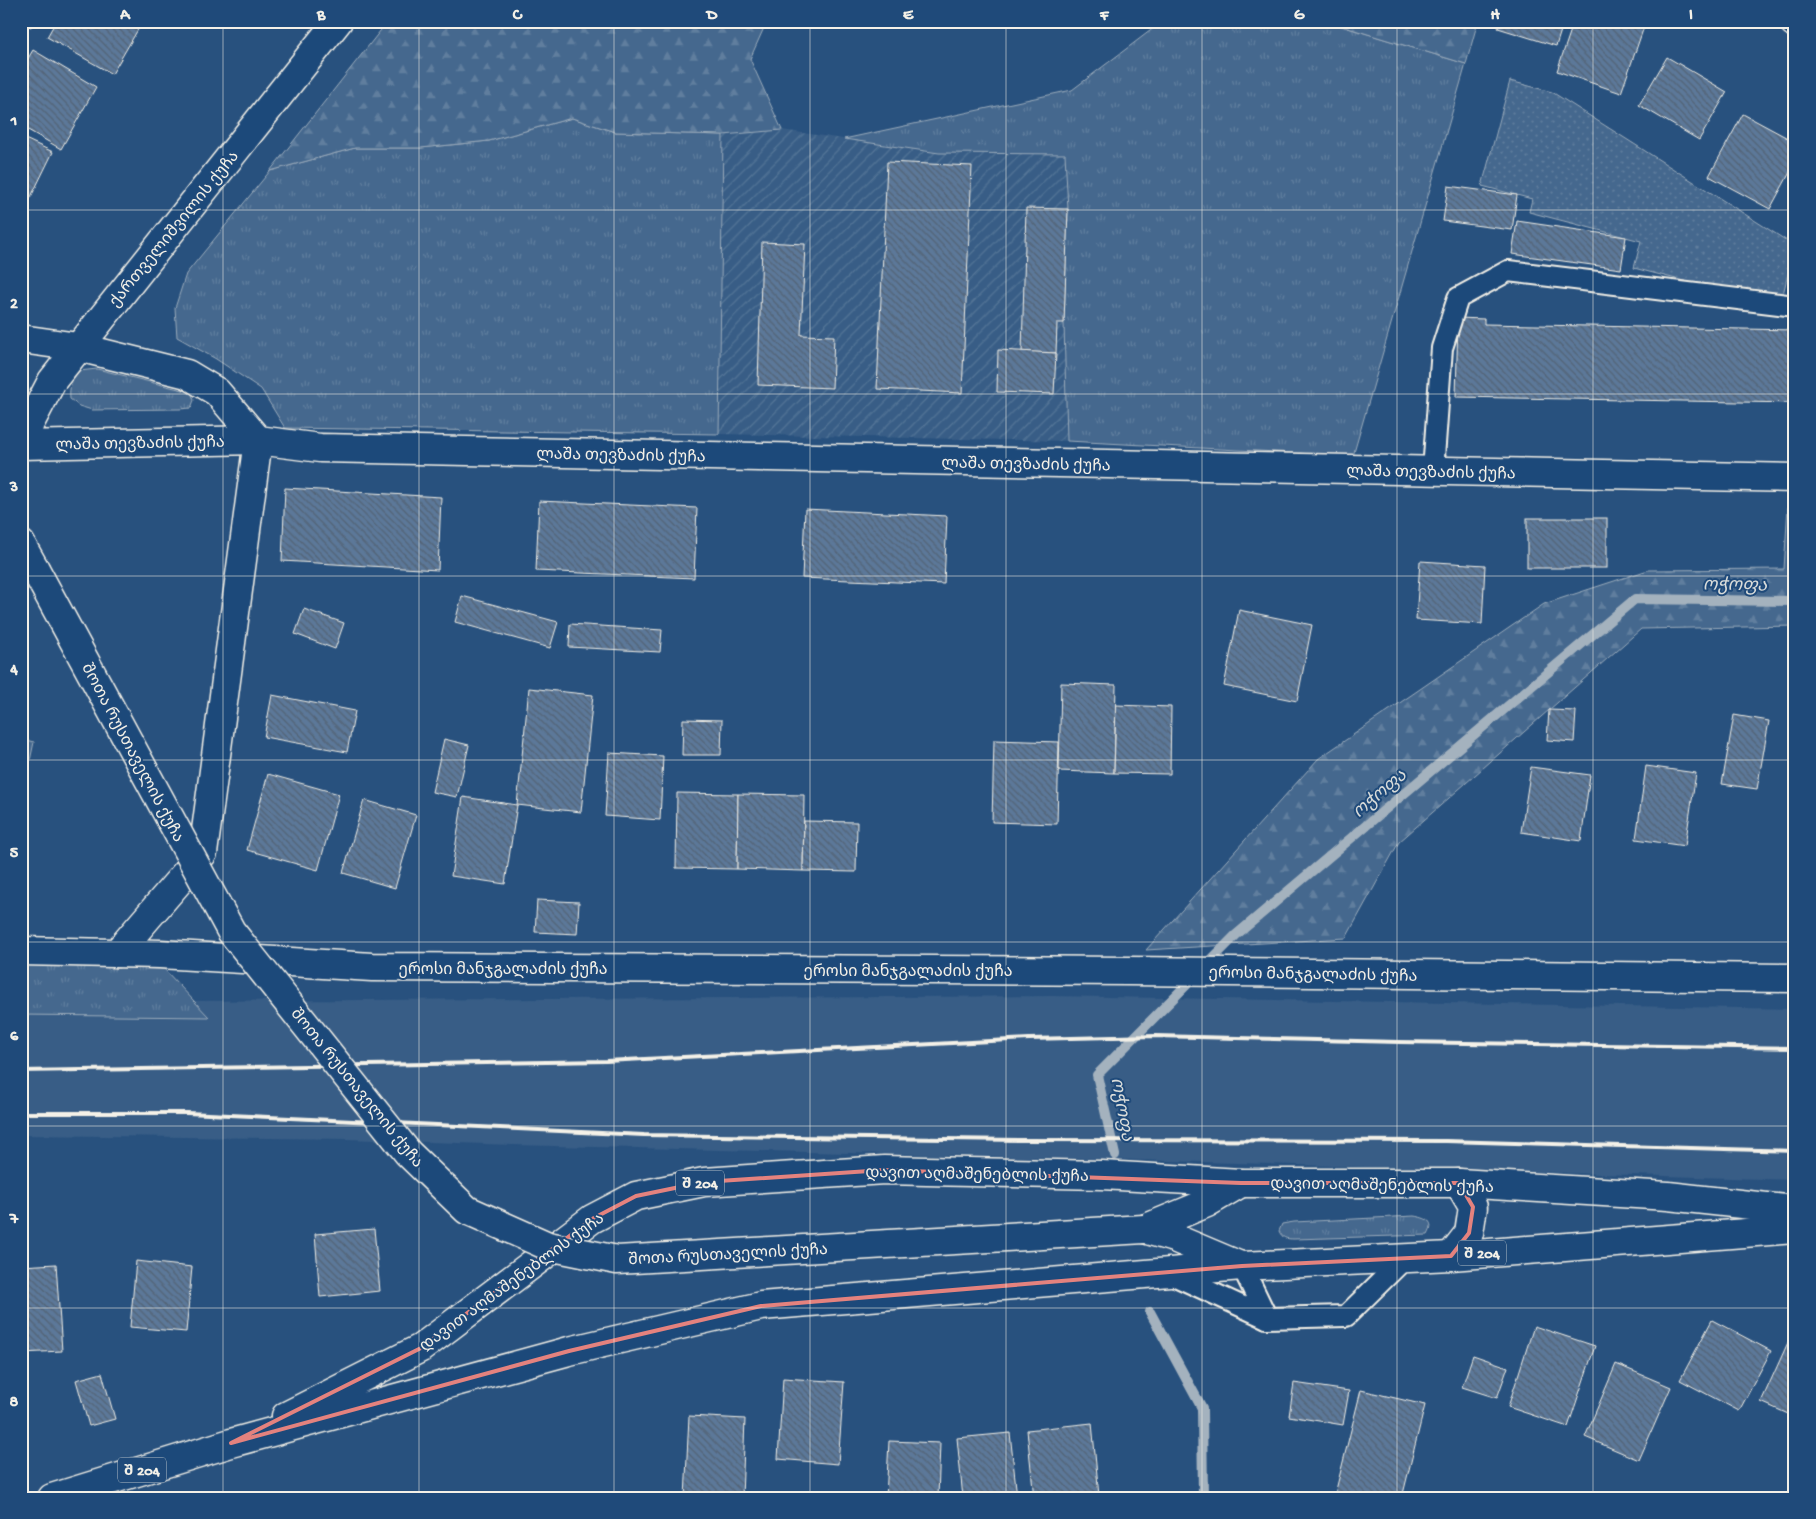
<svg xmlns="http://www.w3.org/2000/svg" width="1816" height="1519" viewBox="0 0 1816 1519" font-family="'Gochi Hand','Noto Sans Georgian',sans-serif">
  <defs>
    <pattern id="industrial-furrows" width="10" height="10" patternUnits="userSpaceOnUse" patternTransform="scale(1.25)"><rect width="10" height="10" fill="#375d86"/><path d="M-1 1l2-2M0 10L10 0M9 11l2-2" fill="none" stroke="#557597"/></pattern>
    <pattern id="grass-tufts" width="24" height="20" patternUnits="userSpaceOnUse" patternTransform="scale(1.25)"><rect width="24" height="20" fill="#45688e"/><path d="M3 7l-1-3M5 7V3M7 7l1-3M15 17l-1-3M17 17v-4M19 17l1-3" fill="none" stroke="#607e9e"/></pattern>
    <pattern id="forest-firs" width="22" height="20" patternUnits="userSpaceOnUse" patternTransform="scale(1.25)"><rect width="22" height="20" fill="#45688e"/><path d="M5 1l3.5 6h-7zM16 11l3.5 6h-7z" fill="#607e9e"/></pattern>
    <pattern id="garden-dots" width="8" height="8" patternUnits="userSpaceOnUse" patternTransform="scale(1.25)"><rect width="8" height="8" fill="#45688e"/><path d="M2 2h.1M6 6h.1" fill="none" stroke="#607e9e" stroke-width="1.8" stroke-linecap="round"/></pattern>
    <pattern id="building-back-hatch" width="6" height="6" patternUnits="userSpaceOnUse" patternTransform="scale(1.25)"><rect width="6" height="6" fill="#5b7899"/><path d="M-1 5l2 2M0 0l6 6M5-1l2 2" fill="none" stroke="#536274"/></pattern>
  </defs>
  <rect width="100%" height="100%" fill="#28517e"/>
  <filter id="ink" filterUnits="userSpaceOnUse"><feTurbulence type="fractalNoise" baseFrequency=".02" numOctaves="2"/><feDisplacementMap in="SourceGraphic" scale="10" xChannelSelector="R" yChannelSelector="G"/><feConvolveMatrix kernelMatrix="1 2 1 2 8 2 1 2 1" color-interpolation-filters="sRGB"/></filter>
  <g filter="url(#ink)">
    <!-- built -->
    <path fill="#375d86" d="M1053 996 1795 1009V1180L1136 1160 512 1145 347 1139 21 1135V1002Z"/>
    <!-- industrial -->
    <path fill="url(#industrial-furrows)" d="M782 130 939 153 1065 154 1068 209 1064 323 1067 441 719 434 723 135Z"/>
    <!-- grass -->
    <g fill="url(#grass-tufts)" stroke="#9cacbb">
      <path d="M1163 21H1325L1466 64 1353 456 1067 441 1064 323 1068 209 1065 154 939 153 844 139 1072 90Z"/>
      <path d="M572 118 615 132 723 135 719 434 285 428 261 389 216 359 177 337 175 308 186 274 270 171 355 148H421L489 141Z"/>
      <path d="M97 369 191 392 194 400 191 408 180 409 92 410 79 406 70 399C69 387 71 380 79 371Z"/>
      <path d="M21 965 164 969 209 1017 21 1015Z"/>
      <path d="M1414 1216C1426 1218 1436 1221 1428 1235L1294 1239C1286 1239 1282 1238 1279 1231L1282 1224 1294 1222Z"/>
    </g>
    <!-- forest -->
    <g fill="url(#forest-firs)" stroke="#9cacbb">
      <path d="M388 21H767L750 59 782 130 723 135 615 132 572 118 489 141 421 148H355L270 171Z"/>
      <path d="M1325 21H1478L1466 64Z"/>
      <path d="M1789 491H1795V626L1641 629 1399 842 1346 938 1146 950 1318 759 1544 604 1648 570 1784 569Z"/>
    </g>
    <!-- park -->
    <path fill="#45688e" stroke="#9cacbb" d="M21 739 34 742 21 803Z"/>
    <!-- garden -->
    <path fill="url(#garden-dots)" stroke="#9cacbb" d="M1510 81 1552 92 1795 246 1780 306 1634 268 1641 241 1529 212 1532 199 1482 186Z"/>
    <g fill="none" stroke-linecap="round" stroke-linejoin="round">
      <!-- stream -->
      <g stroke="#a4b2be" stroke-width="10">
        <path d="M1115 1155 1097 1075 1236 935 1635 599 1795 601"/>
        <path d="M1150 1312 1202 1408 1203 1498"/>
      </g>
    </g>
    <!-- building -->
    <g fill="url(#building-back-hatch)" stroke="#f4f1e8">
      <path d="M21 21H34L31 27 21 23Z"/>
      <path d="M56 21H132L140 26 112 74 47 37Z"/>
      <path d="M1500 21H1564L1556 46 1498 28Z"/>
      <path d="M1574 21H1646L1621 93 1557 71Z"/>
      <path d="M33 50 96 87 61 149 21 126V70Z"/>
      <path d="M1667 57 1727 92 1699 140 1639 105Z"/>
      <path d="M1743 114 1795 142V163L1770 209 1709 176Z"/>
      <path d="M21 137 53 152 27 205 21 202Z"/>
      <path d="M887 162 972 166 962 393 877 389Z"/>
      <path d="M1448 186 1517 195 1512 230 1443 221Z"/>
      <path d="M1026 208 1068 209 1064 323H1057L1056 353 1022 352Z"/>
      <path d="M1517 221 1626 237 1621 269 1512 254Z"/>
      <path d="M762 242 805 244 801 335 834 336 832 388 758 385Z"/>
      <path d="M1458 318 1484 319V324L1795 330V403L1456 397Z"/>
      <path d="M998 350 1056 353 1054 394 997 392Z"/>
      <path d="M285 488 441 497 438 570 282 561Z"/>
      <path d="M539 501 697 508 694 578 536 571Z"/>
      <path d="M805 509 947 516 944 584 802 578Z"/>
      <rect x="1527" y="518" width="80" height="50"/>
      <path d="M1420 561 1485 565 1482 624 1416 620Z"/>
      <path d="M462 596 558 622 550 648 455 622Z"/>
      <path d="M304 609 344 623 335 649 295 634Z"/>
      <path d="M1239 610 1312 625 1297 701 1224 686Z"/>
      <path d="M570 624 662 630 660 652 569 647Z"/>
      <path d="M1061 683 1116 685 1114 773 1059 771Z"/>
      <path d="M529 688 593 695 581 812 517 805Z"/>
      <path d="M272 695 355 711 347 752 264 737Z"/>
      <path d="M1116 705 1171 707 1170 774 1114 773Z"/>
      <path d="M1549 710 1576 711 1574 742 1547 740Z"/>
      <path d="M1734 715 1769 721 1757 789 1722 784Z"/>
      <path d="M683 719 722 720 721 755H682Z"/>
      <path d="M444 739 469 745 457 797 432 792Z"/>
      <path d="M994 740 1059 742 1057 824 992 822Z"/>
      <path d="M609 753 663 756 660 820 605 816Z"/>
      <path d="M1646 766 1696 773 1685 846 1636 839Z"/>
      <path d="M1531 767 1590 775 1581 841 1521 832Z"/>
      <path d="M268 774 339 794 318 870 247 850Z"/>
      <path d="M677 793 738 794 737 869 676 868Z"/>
      <path d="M738 794 804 795 803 871 737 869Z"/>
      <path d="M463 797 517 805 505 884 451 876Z"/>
      <path d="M364 800 416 815 395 888 343 873Z"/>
      <path d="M804 821 857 822 856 872 803 871Z"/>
      <path d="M537 900 579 902 577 934 535 932Z"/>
      <path d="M374 1229 380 1291 320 1297 315 1234Z"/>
      <path d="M136 1261 192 1267 186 1332 130 1327Z"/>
      <path d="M56 1264 62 1351 21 1353V1266Z"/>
      <path d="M1712 1320 1771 1351 1739 1411 1680 1380Z"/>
      <path d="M1534 1326 1595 1346 1568 1427 1508 1407Z"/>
      <path d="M1790 1338 1795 1340V1417L1761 1402Z"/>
      <path d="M1473 1355 1508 1367 1497 1398 1462 1387Z"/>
      <path d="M1616 1364 1671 1387 1639 1460 1585 1437Z"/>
      <path d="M102 1373 115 1419 89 1426 76 1380Z"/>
      <path d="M783 1378 844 1382 838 1464 778 1459Z"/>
      <path d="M1294 1383 1349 1391 1343 1425 1289 1416Z"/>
      <path d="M1361 1390 1425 1405 1402 1498H1352L1335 1494Z"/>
      <path d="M689 1416 745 1419 742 1498H685Z"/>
      <path d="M1092 1423 1099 1496 1034 1498 1027 1430Z"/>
      <path d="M1010 1433 1017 1497 963 1498 957 1438Z"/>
      <path d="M889 1441 940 1443 938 1498H886Z"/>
      <path d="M615 1494 678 1496V1498H615Z"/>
    </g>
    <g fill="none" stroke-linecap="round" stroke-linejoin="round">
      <!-- lane casing -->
      <g stroke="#f4f1e8" stroke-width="24">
        <g id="lane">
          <path d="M1433 471 1442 348 1458 298 1508 271 1795 306"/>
          <path d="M1242 1266 1267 1318"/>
          <path d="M1169 1273 1267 1318 1346 1316 1405 1258"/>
        </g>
      </g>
      <!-- street casing -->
      <g stroke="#f4f1e8" stroke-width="31">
        <g id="street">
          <path d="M1793 21 1795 23"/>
          <path d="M21 339 78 347 187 374 217 392 258 440"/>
          <path d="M23 444 30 423 52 381 338 21"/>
          <path d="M21 445 258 440 320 448 1795 478"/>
          <path d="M21 951 160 954 372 967 1129 971 1795 978"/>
          <path d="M117 953 203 853 258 440"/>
        </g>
      </g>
      <!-- primary casing -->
      <g stroke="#f4f1e8" stroke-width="31">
        <g id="primary">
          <path d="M21 544 35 569"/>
          <path d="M1144 1229 1207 1203 1241 1183"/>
          <path d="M1144 1229 1174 1238 1238 1265"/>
          <path d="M1451 1256 1469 1233 1473 1207 1459 1183"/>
          <path d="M286 1416 421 1348 592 1219 636 1196 704 1182 884 1170 1102 1175 1241 1183H1459L1668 1196 1795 1210"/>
          <path d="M52 1498 231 1443 569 1351 761 1306 1242 1266 1451 1256 1795 1229"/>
        </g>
      </g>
      <!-- lane -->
      <use href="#lane" stroke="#1f4a7a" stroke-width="20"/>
      <!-- street -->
      <use href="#street" stroke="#1f4a7a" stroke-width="28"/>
      <!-- primary -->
      <use href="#primary" stroke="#1f4a7a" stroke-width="28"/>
      <!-- rail -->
      <g stroke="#f4f1e8" stroke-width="4">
        <path d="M21 1071 606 1061 1029 1039 1156 1036 1399 1042 1795 1048"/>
        <path d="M21 1113H187L644 1135 1019 1140 1446 1141 1795 1151"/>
      </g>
      <!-- primary-bridge casing -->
      <g stroke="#f4f1e8" stroke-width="31" stroke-linecap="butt">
        <path id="primary-bridge" d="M35 569 231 931 408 1153 467 1210 548 1246 617 1260 1144 1229"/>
      </g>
      <!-- primary-bridge -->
      <use href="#primary-bridge" stroke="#1f4a7a" stroke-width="28"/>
    </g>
  </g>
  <!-- marked area -->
  <path fill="none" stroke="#e4827e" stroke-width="4" stroke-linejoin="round" d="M884 1170 1241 1183H1459L1473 1207 1469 1233 1451 1256 1242 1266 761 1306 569 1351 231 1443 421 1348 592 1219 636 1196 704 1182Z"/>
  <!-- grid -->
  <path fill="none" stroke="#f4f1e8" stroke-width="1" stroke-opacity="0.55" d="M223 21V1498M419 21V1498M614 21V1498M810 21V1498M1006 21V1498M1202 21V1498M1397 21V1498M1593 21V1498M21 210H1795M21 394H1795M21 576H1795M21 760H1795M21 942H1795M21 1126H1795M21 1308H1795"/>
  <g text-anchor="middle" stroke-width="4" stroke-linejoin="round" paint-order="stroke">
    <!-- shield labels -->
    <g fill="#1f4a7a" stroke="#b4bfc7" stroke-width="1">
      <rect x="676" y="1170.5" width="48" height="25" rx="4"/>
      <rect x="1458" y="1240.5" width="48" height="25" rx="4"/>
      <rect x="118" y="1457.5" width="48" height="25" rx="4"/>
    </g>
    <g font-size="15" font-weight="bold" fill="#f4f1e8">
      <text x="700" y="1188">შ 204</text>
      <text x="1482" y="1258">შ 204</text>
      <text x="142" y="1475">შ 204</text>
    </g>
    <!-- street labels -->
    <g font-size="16" fill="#f4f1e8" stroke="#1f4a7a">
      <text transform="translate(173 228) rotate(-51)" y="6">ქართველიშვილის ქუჩა</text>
      <text transform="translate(140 442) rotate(-1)" y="6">ლაშა თევზაძის ქუჩა</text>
      <text transform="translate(621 454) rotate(1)" y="6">ლაშა თევზაძის ქუჩა</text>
      <text transform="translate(1026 463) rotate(1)" y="6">ლაშა თევზაძის ქუჩა</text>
      <text transform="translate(1431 471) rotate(1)" y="6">ლაშა თევზაძის ქუჩა</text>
      <text transform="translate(134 752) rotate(62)" y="6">შოთა რუსთაველის ქუჩა</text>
      <text x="503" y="974">ეროსი მანჯგალაძის ქუჩა</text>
      <text x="908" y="976">ეროსი მანჯგალაძის ქუჩა</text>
      <text transform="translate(1313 973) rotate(1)" y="6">ეროსი მანჯგალაძის ქუჩა</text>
      <text transform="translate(358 1087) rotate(51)" y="6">შოთა რუსთაველის ქუჩა</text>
      <text transform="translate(977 1173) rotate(1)" y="6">დავით აღმაშენებლის ქუჩა</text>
      <text transform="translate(1382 1184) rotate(1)" y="6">დავით აღმაშენებლის ქუჩა</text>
      <text transform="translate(728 1253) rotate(-3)" y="6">შოთა რუსთაველის ქუჩა</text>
      <text transform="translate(511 1281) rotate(-36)" y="6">დავით აღმაშენებლის ქუჩა</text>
    </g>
    <!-- water labels -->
    <g font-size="18" font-style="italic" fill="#d9dcda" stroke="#1f4a7a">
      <text transform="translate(1735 584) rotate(1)" y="6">ოჭოფა</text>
      <text transform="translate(1379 793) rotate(-40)" y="6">ოჭოფა</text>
      <text transform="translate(1123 1109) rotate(80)" y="6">ოჭოფა</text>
    </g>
  </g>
  <!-- margin -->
  <rect width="1816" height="1519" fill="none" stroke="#1f4a7a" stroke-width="55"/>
  <rect x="28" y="28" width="1760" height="1464" fill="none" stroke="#f4f1e8" stroke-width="2"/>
  <g font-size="16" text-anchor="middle" font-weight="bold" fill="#f4f1e8">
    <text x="125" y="19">A</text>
    <text x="321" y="19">B</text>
    <text x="517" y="19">C</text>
    <text x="712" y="19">D</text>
    <text x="908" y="19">E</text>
    <text x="1104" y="19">F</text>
    <text x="1299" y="19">G</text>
    <text x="1495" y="19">H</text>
    <text x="1691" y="19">I</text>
    <text x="14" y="125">1</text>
    <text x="14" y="308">2</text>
    <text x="14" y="491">3</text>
    <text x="14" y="674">4</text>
    <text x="14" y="857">5</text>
    <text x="14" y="1040">6</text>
    <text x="14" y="1223">7</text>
    <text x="14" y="1406">8</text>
  </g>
</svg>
